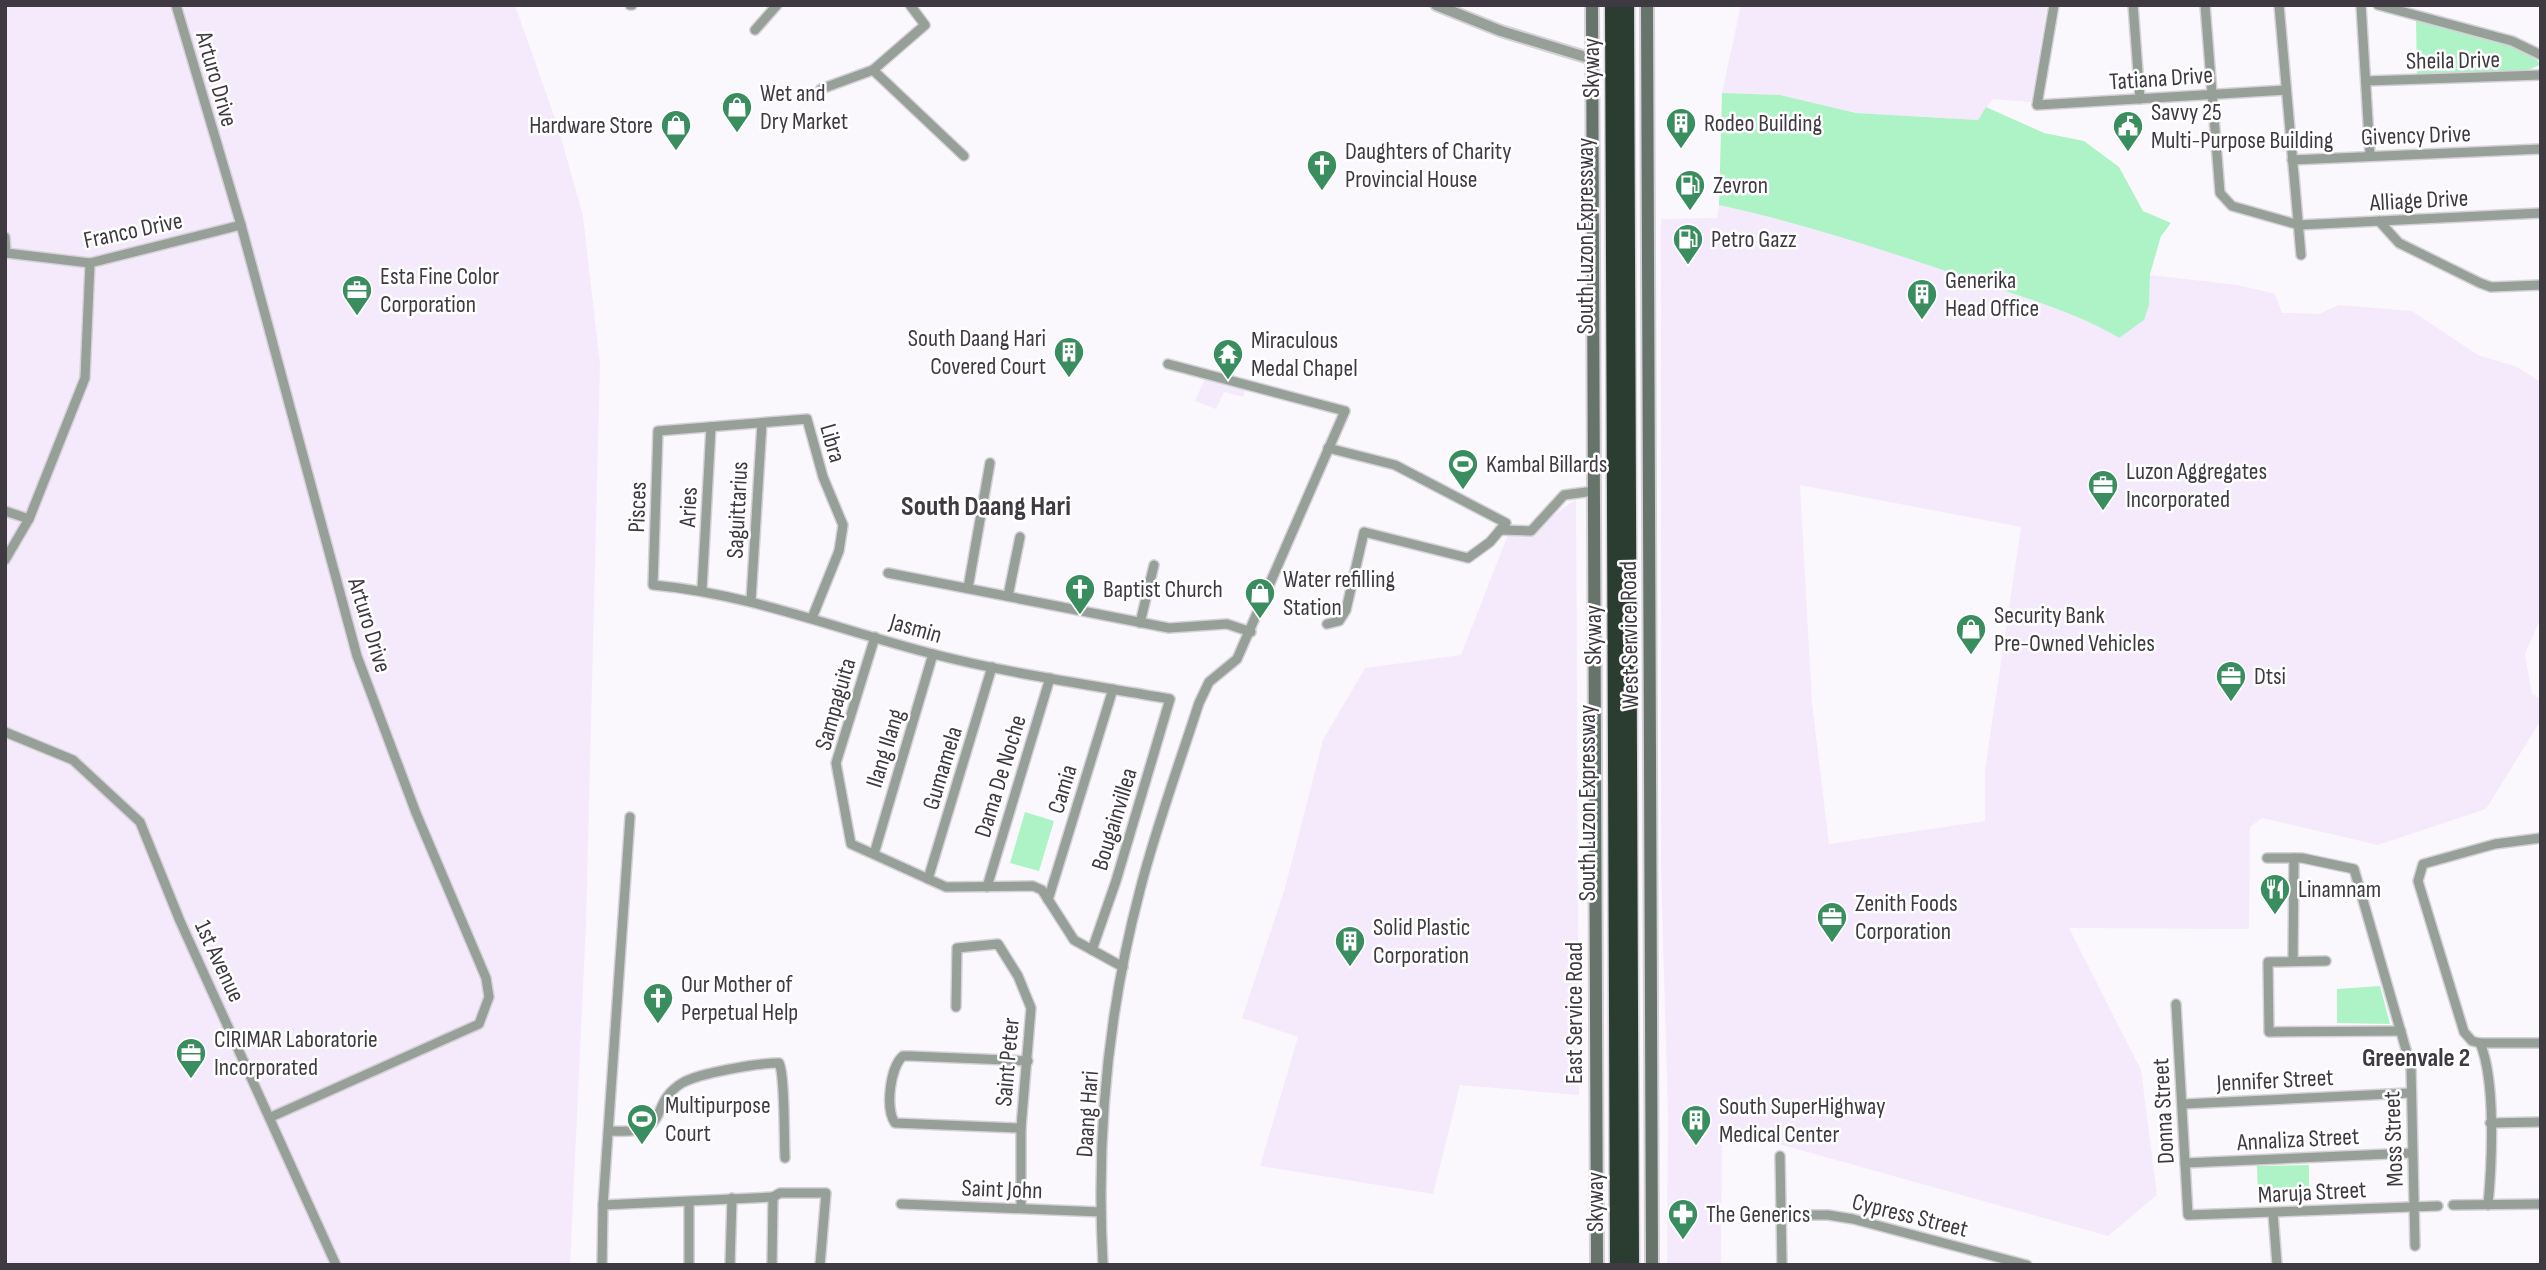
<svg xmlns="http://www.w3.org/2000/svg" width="2546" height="1270" viewBox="0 0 2546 1270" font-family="'Sofia Sans Condensed',sans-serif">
  <rect width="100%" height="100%" fill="#faf8fc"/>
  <!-- built -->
  <g fill="#f5eafb" fill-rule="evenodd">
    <path d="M5 5H515L558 127 583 216 600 364 586 924 570 1265H5Z"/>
    <path d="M1741 5H2047L2031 102 1993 99 1978 120 1856 113 1780 95 1722 93Z"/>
    <path d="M1719 205 1795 221 1922 263 2090 320 2119 338 2149 305 2150 275 2238 285 2275 294 2282 313 2319 314 2339 305 2412 311 2478 355 2517 367 2541 382V617L2525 654 2532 694 2541 699V720L2486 809 2378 845 2262 818 2250 827 2249 929 2069 928 2141 1070 2157 1195 2108 1236 1722 1128 1721 1265H1667L1668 1114 1661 871V219L1717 218ZM1800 485 2021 527 1985 770V821L1829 844 1812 703Z"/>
    <path d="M1206 376 1246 388 1243 397 1224 392 1216 409 1195 401Z"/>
    <path d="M1576 499 1579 1095 1460 1085 1433 1194 1260 1166 1298 1037 1242 1018 1285 888 1323 740 1365 668 1461 655 1509 532 1527 535Z"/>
  </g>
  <!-- green -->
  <g fill="#adf3c6">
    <path d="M2416 20C2449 29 2518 40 2541 64 2511 82 2452 75 2417 75Z"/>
    <path d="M1722 93 1780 95 1856 113 1978 120 1986 107 2044 133 2084 141 2119 167 2143 211 2171 223 2161 236 2150 274 2149 305 2144 320 2119 338C2075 311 2024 298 1975 281 1890 252 1806 224 1719 205Z"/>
    <path d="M1025 812 1054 821 1039 871 1010 863Z"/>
    <path d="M2380 986 2390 1024 2337 1023V989Z"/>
    <path d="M2309 1165V1195L2258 1196 2257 1166Z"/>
  </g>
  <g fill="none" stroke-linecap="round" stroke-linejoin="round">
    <!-- minor casing -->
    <g stroke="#d5d2d7" stroke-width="12">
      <g id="minor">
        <path d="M176 5 241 225 357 656 416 813 486 978 489 997 479 1024 271 1117"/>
        <path d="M630 5H632"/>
        <path d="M2054 5 2037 105 2286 90"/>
        <path d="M2133 5 2140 99"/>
        <path d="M2205 5 2220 193 2232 206 2299 225 2541 213"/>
        <path d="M2279 5 2301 255"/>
        <path d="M2361 5 2370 155"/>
        <path d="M2378 5 2512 41 2541 55"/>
        <path d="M755 30 777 5"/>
        <path d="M873 70 964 156"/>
        <path d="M2366 81 2541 75"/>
        <path d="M821 89 873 70 925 25 910 5"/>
        <path d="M2292 160 2541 149"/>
        <path d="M2379 221 2399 243 2480 283 2491 287 2541 285"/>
        <path d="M5 237 6 253 90 263 241 225"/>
        <path d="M5 511 29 519"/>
        <path d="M1500 530 1531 531 1564 495 1594 491"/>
        <path d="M5 560 29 519 85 378 90 263"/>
        <path d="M888 573 1169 628 1227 624 1251 632"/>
        <path d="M968 588 990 463"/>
        <path d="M702 589 711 427"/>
        <path d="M1008 596 1020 537"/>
        <path d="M751 600 762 423"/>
        <path d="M812 618 839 551 843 525 823 477 807 419 658 431 653 585C751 594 839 630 933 654 1011 674 1091 685 1170 699L1116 881 1092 950"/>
        <path d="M1140 623 1154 565"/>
        <path d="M1327 624 1339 621 1346 610 1364 532 1468 558 1490 542 1506 523 1395 465 1328 448"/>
        <path d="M875 637 836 763 851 844 946 887 1033 886 1042 890 1074 940 1123 967"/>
        <path d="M5 732 73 760 140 822 180 921 336 1265"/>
        <path d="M874 854 933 654"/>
        <path d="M2267 858H2302L2354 869 2411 1067 2415 1246"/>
        <path d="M928 879 992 667"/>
        <path d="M987 887 1050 678"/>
        <path d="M1048 900 1113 689"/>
        <path d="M2293 960 2294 858"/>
        <path d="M2326 961 2268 962 2269 1032 2401 1031"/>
        <path d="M2176 1004 2188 1215 2438 1206"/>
        <path d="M956 1007 957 948 998 944 1018 976 1031 1008 1021 1128V1208"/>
        <path d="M2480 1043H2541"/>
        <path d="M2183 1104 2410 1093"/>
        <path d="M2490 1123 2541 1122"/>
        <path d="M1021 1128 895 1123C885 1109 890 1067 903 1056H910L1028 1061"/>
        <path d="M611 1131C675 1135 646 1105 682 1083 699 1073 758 1063 779 1063 785 1074 784 1140 785 1158"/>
        <path d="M1780 1156 1782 1265"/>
        <path d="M2185 1163 2412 1153"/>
        <path d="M773 1197 780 1193H826L820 1265"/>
        <path d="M689 1202V1265"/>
        <path d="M901 1204 1101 1212"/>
        <path d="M603 1205 630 817"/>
        <path d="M2453 1205 2541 1204"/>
        <path d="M2488 1205C2492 1163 2496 1081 2480 1043L2472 1041 2464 1032 2418 881 2423 864 2495 844 2541 838"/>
        <path d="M2273 1213 2277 1265"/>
        <path d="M1781 1215H1828L1853 1219 2027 1265"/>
        <path d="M602 1265 603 1205 773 1197 772 1265"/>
        <path d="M730 1265 732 1198"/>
        <path d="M1103 1265C1096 1140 1108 1011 1140 890 1156 827 1179 765 1199 703L1209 682 1237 659 1345 411 1168 364"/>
      </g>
    </g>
    <!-- tertiary casing -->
    <g stroke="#d5d2d7" stroke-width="14">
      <path id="tertiary" d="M1436 5 1501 31 1592 59"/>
    </g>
    <!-- secondary casing -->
    <g stroke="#d5d2d7" stroke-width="16">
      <g id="secondary">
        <path d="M1592 5 1597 1265"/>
        <path d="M1647 5 1652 1265"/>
      </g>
    </g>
    <!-- motorway casing -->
    <g stroke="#d5d2d7" stroke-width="19">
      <g id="motorway">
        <path d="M1613 5 1618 1265"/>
        <path d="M1626 5 1631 1265"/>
      </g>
    </g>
    <!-- minor -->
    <use href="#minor" stroke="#969f98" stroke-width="9"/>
    <!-- tertiary -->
    <use href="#tertiary" stroke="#969f98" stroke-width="10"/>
    <!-- secondary -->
    <use href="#secondary" stroke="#67746b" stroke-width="12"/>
    <!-- motorway -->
    <use href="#motorway" stroke="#2b3d31" stroke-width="16"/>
  </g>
  <!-- icons -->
  <defs>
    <g id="shop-pin" transform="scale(1.575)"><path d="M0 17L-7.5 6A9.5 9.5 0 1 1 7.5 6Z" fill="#3a8d5e" stroke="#fff"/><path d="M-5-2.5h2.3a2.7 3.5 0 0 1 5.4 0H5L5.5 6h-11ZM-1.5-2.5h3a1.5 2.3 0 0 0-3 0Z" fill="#fff"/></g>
    <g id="building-pin" transform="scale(1.575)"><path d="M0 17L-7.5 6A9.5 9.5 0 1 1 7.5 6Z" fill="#3a8d5e" stroke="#fff"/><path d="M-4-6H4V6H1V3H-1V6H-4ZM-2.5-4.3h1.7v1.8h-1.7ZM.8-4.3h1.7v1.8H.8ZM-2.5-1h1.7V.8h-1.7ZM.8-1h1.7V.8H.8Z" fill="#fff"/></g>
    <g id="civic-pin" transform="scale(1.575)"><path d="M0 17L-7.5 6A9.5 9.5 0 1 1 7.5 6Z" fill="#3a8d5e" stroke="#fff"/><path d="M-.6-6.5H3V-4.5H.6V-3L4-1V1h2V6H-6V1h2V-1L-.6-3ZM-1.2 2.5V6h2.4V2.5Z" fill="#fff"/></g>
    <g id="church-pin" transform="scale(1.575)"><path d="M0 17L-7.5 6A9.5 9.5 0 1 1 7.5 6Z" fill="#3a8d5e" stroke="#fff"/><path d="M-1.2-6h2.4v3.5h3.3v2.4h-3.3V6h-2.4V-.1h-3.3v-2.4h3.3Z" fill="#fff"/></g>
    <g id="fuel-pin" transform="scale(1.575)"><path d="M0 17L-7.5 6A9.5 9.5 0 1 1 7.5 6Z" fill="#3a8d5e" stroke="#fff"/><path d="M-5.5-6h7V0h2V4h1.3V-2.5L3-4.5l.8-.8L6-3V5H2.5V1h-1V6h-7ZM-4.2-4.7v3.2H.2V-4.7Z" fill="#fff"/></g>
    <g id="office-pin" transform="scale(1.575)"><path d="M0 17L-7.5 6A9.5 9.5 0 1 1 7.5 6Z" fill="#3a8d5e" stroke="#fff"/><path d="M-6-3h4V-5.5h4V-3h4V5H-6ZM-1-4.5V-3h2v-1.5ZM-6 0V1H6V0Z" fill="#fff"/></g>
    <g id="temple-pin" transform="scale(1.575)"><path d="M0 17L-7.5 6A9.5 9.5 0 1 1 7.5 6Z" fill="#3a8d5e" stroke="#fff"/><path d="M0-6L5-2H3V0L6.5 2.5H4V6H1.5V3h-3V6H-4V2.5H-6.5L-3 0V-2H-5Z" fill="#fff"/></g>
    <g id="stadium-pin" transform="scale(1.575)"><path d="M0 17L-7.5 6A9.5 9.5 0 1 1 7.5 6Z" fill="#3a8d5e" stroke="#fff"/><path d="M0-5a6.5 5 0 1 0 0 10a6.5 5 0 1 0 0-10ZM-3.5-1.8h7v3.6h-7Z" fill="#fff"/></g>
    <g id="restaurant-pin" transform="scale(1.575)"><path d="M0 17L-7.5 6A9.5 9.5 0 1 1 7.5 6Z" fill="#3a8d5e" stroke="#fff"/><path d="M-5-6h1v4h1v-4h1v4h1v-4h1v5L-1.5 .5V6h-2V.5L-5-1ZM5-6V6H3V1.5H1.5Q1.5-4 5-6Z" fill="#fff"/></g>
    <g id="pharmacy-pin" transform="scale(1.575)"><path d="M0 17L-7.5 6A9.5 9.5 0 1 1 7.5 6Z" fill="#3a8d5e" stroke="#fff"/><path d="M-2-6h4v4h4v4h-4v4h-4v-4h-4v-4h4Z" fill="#fff"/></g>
  </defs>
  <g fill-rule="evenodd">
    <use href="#shop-pin" x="737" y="107"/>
    <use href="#building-pin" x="1681" y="123"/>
    <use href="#shop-pin" x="676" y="125"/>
    <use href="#civic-pin" x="2128" y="126"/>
    <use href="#church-pin" x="1322" y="165"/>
    <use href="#fuel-pin" x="1690" y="185"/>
    <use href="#fuel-pin" x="1688" y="239"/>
    <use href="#office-pin" x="357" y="290"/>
    <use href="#building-pin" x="1922" y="294"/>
    <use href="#building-pin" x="1069" y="352"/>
    <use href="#temple-pin" x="1228" y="354"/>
    <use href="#stadium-pin" x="1463" y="464"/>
    <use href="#office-pin" x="2103" y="485"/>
    <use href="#church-pin" x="1080" y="589"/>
    <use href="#shop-pin" x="1260" y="593"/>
    <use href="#shop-pin" x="1971" y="629"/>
    <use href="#office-pin" x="2231" y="676"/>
    <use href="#restaurant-pin" x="2275" y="889"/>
    <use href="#office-pin" x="1832" y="917"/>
    <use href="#building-pin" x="1350" y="941"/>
    <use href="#church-pin" x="658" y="998"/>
    <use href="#office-pin" x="191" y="1053"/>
    <use href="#stadium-pin" x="642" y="1119"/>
    <use href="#building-pin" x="1696" y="1120"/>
    <use href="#pharmacy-pin" x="1683" y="1214"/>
  </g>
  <g text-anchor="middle" stroke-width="5" stroke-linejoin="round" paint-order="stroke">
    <!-- street labels -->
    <g font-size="24" fill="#3f3a42" stroke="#fff">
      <text transform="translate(2453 60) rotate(-1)" y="8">Sheila Drive</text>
      <text transform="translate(1591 68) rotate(-90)" y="8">Skyway</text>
      <text transform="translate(2161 78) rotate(-4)" y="8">Tatiana Drive</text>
      <text transform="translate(217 79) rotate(74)" y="8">Arturo Drive</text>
      <text transform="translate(2416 135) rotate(-2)" y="8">Givency Drive</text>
      <text transform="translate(2419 200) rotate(-3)" y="8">Alliage Drive</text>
      <text transform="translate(133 230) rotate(-12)" y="8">Franco Drive</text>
      <text transform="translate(1585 236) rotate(-90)" y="8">South Luzon Expressway</text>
      <text transform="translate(833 443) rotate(74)" y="8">Libra</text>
      <text transform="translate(637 507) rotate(-88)" y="8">Pisces</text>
      <text transform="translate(688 507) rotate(-87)" y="8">Aries</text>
      <text transform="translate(737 510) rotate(-87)" y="8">Saguittarius</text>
      <text transform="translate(370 625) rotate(73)" y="8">Arturo Drive</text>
      <text transform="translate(916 628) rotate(16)" y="8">Jasmin</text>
      <text transform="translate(1593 635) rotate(-90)" y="8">Skyway</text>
      <text transform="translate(1629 635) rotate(-91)" y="8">West Service Road</text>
      <text transform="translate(835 704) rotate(-74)" y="8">Sampaguita</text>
      <text transform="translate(885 748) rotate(-73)" y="8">Ilang Ilang</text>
      <text transform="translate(942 768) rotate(-73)" y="8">Gumamela</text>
      <text transform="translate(1000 776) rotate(-73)" y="8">Dama De Noche</text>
      <text transform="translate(1062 789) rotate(-73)" y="8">Camia</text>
      <text transform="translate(1587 803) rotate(-90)" y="8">South Luzon Expressway</text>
      <text transform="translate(1114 819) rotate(-73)" y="8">Bougainvillea</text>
      <text transform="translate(220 961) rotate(65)" y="8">1st Avenue</text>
      <text transform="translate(1574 1013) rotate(-90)" y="8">East Service Road</text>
      <text transform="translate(1007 1062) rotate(-85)" y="8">Saint Peter</text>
      <text transform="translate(2275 1080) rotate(-3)" y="8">Jennifer Street</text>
      <text transform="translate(2163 1111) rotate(-93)" y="8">Donna Street</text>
      <text transform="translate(1087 1114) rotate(-86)" y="8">Daang Hari</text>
      <text transform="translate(2298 1139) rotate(-3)" y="8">Annaliza Street</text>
      <text transform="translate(2393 1139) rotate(-92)" y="8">Moss Street</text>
      <text transform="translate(1002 1189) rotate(2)" y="8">Saint John</text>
      <text transform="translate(2312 1192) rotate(-3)" y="8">Maruja Street</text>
      <text transform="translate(1595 1202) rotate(-90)" y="8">Skyway</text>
      <text transform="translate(1910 1215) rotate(14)" y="8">Cypress Street</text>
    </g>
    <!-- poi labels -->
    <g font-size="24" fill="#3f3a42" stroke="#fff" text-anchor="start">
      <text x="760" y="101">Wet and<tspan x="760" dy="28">Dry Market</tspan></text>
      <text x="2151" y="120">Savvy 25<tspan x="2151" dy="28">Multi-Purpose Building</tspan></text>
      <text x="1704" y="131">Rodeo Building</text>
      <text x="653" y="133" text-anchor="end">Hardware Store</text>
      <text x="1345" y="159">Daughters of Charity<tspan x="1345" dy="28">Provincial House</tspan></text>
      <text x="1713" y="193">Zevron</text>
      <text x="1711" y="247">Petro Gazz</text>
      <text x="380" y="284">Esta Fine Color<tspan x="380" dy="28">Corporation</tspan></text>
      <text x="1945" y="288">Generika<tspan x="1945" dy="28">Head Office</tspan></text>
      <text x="1046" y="346" text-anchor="end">South Daang Hari<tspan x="1046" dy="28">Covered Court</tspan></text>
      <text x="1251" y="348">Miraculous<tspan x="1251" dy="28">Medal Chapel</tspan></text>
      <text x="1486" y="472">Kambal Billards</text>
      <text x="2126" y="479">Luzon Aggregates<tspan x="2126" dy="28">Incorporated</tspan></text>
      <text x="1283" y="587">Water refilling<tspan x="1283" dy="28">Station</tspan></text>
      <text x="1103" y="597">Baptist Church</text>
      <text x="1994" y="623">Security Bank<tspan x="1994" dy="28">Pre-Owned Vehicles</tspan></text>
      <text x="2254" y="684">Dtsi</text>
      <text x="2298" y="897">Linamnam</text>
      <text x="1855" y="911">Zenith Foods<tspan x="1855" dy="28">Corporation</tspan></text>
      <text x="1373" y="935">Solid Plastic<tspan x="1373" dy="28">Corporation</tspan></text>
      <text x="681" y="992">Our Mother of<tspan x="681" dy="28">Perpetual Help</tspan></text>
      <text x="214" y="1047">CIRIMAR Laboratorie<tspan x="214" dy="28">Incorporated</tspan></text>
      <text x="665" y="1113">Multipurpose<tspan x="665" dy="28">Court</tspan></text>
      <text x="1719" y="1114">South SuperHighway<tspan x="1719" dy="28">Medical Center</tspan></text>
      <text x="1706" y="1222">The Generics</text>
    </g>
    <!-- neighbourhood labels -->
    <g font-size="26" font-weight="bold" fill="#3f3a42" stroke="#fff">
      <text x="2416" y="1066">Greenvale 2</text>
    </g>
    <!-- quarter labels -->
    <g font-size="28" font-weight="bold" fill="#3f3a42" stroke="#fff">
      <text x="986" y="515">South Daang Hari</text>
    </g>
  </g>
  <!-- border -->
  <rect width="2546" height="1270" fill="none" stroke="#3f3a42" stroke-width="14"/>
</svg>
